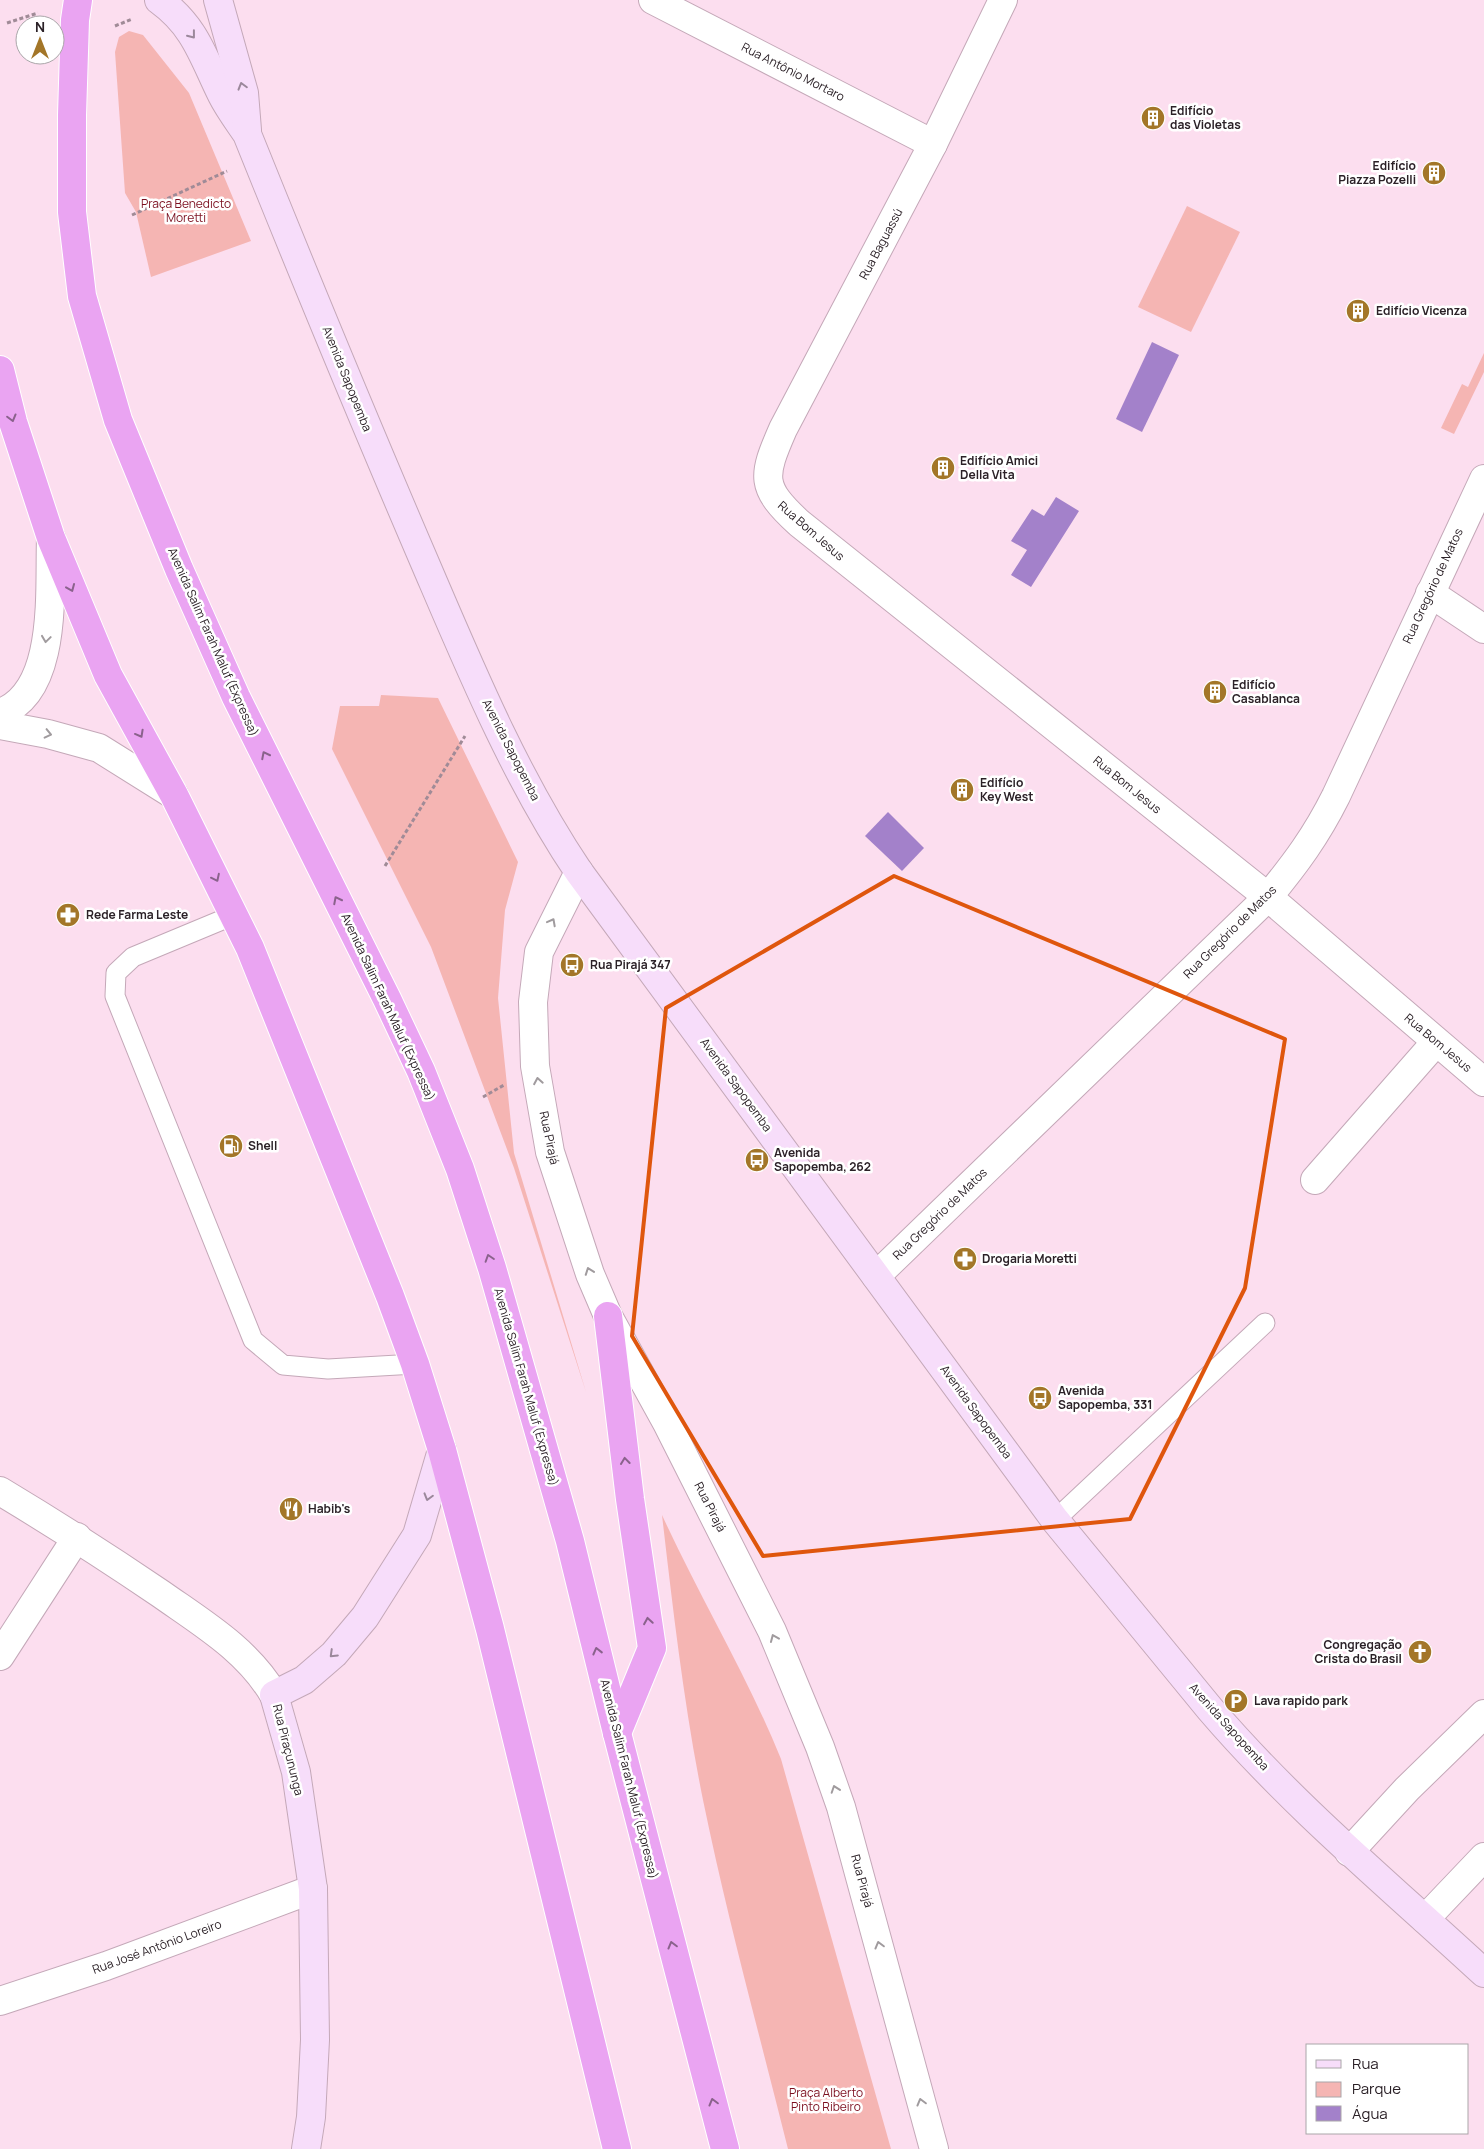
<svg xmlns="http://www.w3.org/2000/svg" width="1484" height="2149" viewBox="0 0 1484 2149" font-family="Manrope,sans-serif">
  <rect width="100%" height="100%" fill="#fcdeef"/>
  <!-- green -->
  <g fill="#f5b5b3">
    <path d="M129 31 143 35 189 93 251 241 151 277 136 212 125 193 115 52 119 37Z"/>
    <path d="M1187 206 1240 232 1191 332 1138 307Z"/>
    <path d="M1484 353V372L1454 434 1441 428 1462 384 1468 387Z"/>
    <path d="M381 695 438 698 518 862 505 910 498 998 514 1153 586 1392 514 1168 431 947 332 749 340 706H379Z"/>
    <path d="M662 1515C700 1598 747 1675 781 1759L891 2149H788C759 2033 727 1917 703 1800 684 1706 673 1610 662 1515Z"/>
  </g>
  <!-- water -->
  <g fill="#a381ca">
    <path d="M1152 342 1179 355 1142 432 1116 419Z"/>
    <path d="M1056 497 1079 511 1031 587 1011 575 1027 550 1011 541 1032 509 1044 516Z"/>
    <path d="M888 812 924 848 902 871 865 836Z"/>
  </g>
  <g fill="none" stroke-linecap="round" stroke-linejoin="round">
    <!-- service casing -->
    <g stroke="#c4a8b8" stroke-width="21">
      <g id="service">
        <path d="M234 915 133 957 116 973 115 996 253 1340 283 1365 328 1369 415 1364"/>
        <path d="M1055 1520 1265 1323"/>
      </g>
    </g>
    <!-- minor casing -->
    <g stroke="#c4a8b8" stroke-width="30">
      <g id="minor">
        <path d="M653 0 933 144"/>
        <path d="M1003 0 933 144 783 429C762 477 760 487 799 523L1268 897 1484 1082"/>
        <path d="M1430 593 1484 629"/>
        <path d="M0 713C59 692 49 589 51 538"/>
        <path d="M0 725 48 734 99 748 174 795"/>
        <path d="M1315 1180 1436 1042"/>
        <path d="M876 1276 1268 897C1296 863 1316 836 1336 796L1484 479"/>
        <path d="M0 1491C55 1524 108 1558 161 1594 202 1623 248 1650 274 1695"/>
        <path d="M0 1656 77 1537"/>
        <path d="M1349 1852 1407 1789 1484 1714"/>
        <path d="M1425 1919 1484 1857"/>
        <path d="M0 2001 106 1966 313 1889"/>
      </g>
    </g>
    <!-- tertiary casing -->
    <g stroke="#c4a8b8" stroke-width="30">
      <path id="tertiary" d="M579 872 539 952 533 1002 535 1066 550 1152 590 1274 608 1316 667 1423 772 1631 820 1747 841 1807 934 2149"/>
    </g>
    <!-- secondary casing -->
    <g stroke="#c4a8b8" stroke-width="30">
      <g id="secondary">
        <path d="M159 0C196 27 203 57 222 95 229 109 239 122 247 134 305 278 364 421 425 563 470 668 515 777 579 872L1055 1520 1210 1709C1293 1806 1391 1887 1484 1973"/>
        <path d="M218 0 244 93 247 130"/>
        <path d="M306 2149 311 2117 315 2040 313 1889 296 1772 274 1695 304 1680 334 1654 365 1617 417 1535 442 1450"/>
      </g>
    </g>
    <!-- trunk casing -->
    <g stroke="#fff" stroke-width="30">
      <g id="trunk">
        <path d="M78 0 75 20 72 115V212L82 296 118 420 179 569 236 697 387 999 421 1071 460 1169 492 1268 570 1541 617 1733 725 2149"/>
        <path d="M0 370 13 422 51 538 108 675 174 795 250 948 390 1296 415 1364 442 1450 490 1629 617 2149"/>
        <path d="M608 1316 630 1499 652 1648 617 1733"/>
      </g>
    </g>
    <!-- path -->
    <g stroke="#a08b97" stroke-width="3" stroke-dasharray="4 2.5" stroke-linecap="butt">
      <path d="M7 23 38 13"/>
      <path d="M115 26 132 19"/>
      <path d="M132 215 227 171"/>
      <path d="M385 866 465 736"/>
      <path d="M483 1097 504 1085"/>
    </g>
    <!-- service -->
    <use href="#service" stroke="#fff" stroke-width="19"/>
    <!-- minor -->
    <use href="#minor" stroke="#fff" stroke-width="28"/>
    <!-- tertiary -->
    <use href="#tertiary" stroke="#fff" stroke-width="28"/>
    <!-- secondary -->
    <use href="#secondary" stroke="#f7ddfa" stroke-width="28"/>
    <!-- trunk -->
    <use href="#trunk" stroke="#eaa4f2" stroke-width="28"/>
  </g>
  <!-- one-way arrows -->
  <defs><path id="oneway-chevron" d="M-2-3.5L2.5 0L-2 3.5" fill="none" stroke-width="1.6" stroke-linecap="round" stroke-linejoin="round" transform="scale(1.25)"/></defs>
  <g stroke="#9b889b">
    <use href="#oneway-chevron" transform="translate(192 35) rotate(52)"/>
    <use href="#oneway-chevron" transform="translate(242 86) rotate(-106)"/>
    <use href="#oneway-chevron" transform="translate(428 1497) rotate(106)"/>
    <use href="#oneway-chevron" transform="translate(333 1654) rotate(136)"/>
  </g>
  <g stroke="#8a628c">
    <use href="#oneway-chevron" transform="translate(12 418) rotate(75)"/>
    <use href="#oneway-chevron" transform="translate(71 588) rotate(67)"/>
    <use href="#oneway-chevron" transform="translate(140 734) rotate(61)"/>
    <use href="#oneway-chevron" transform="translate(265 755) rotate(-117)"/>
    <use href="#oneway-chevron" transform="translate(216 878) rotate(64)"/>
    <use href="#oneway-chevron" transform="translate(337 900) rotate(-117)"/>
    <use href="#oneway-chevron" transform="translate(489 1258) rotate(-108)"/>
    <use href="#oneway-chevron" transform="translate(625 1461) rotate(-97)"/>
    <use href="#oneway-chevron" transform="translate(648 1621) rotate(-99)"/>
    <use href="#oneway-chevron" transform="translate(597 1651) rotate(-104)"/>
    <use href="#oneway-chevron" transform="translate(672 1945) rotate(-105)"/>
    <use href="#oneway-chevron" transform="translate(713 2102) rotate(-105)"/>
  </g>
  <g stroke="#a09b9e">
    <use href="#oneway-chevron" transform="translate(46 639) rotate(98)"/>
    <use href="#oneway-chevron" transform="translate(48 734) rotate(13)"/>
    <use href="#oneway-chevron" transform="translate(552 922) rotate(-62)"/>
    <use href="#oneway-chevron" transform="translate(538 1081) rotate(-100)"/>
    <use href="#oneway-chevron" transform="translate(589 1271) rotate(-110)"/>
    <use href="#oneway-chevron" transform="translate(774 1638) rotate(-113)"/>
    <use href="#oneway-chevron" transform="translate(835 1789) rotate(-109)"/>
    <use href="#oneway-chevron" transform="translate(879 1945) rotate(-105)"/>
    <use href="#oneway-chevron" transform="translate(921 2102) rotate(-105)"/>
  </g>
  <!-- marked area -->
  <path fill="none" stroke="#df560d" stroke-width="4" stroke-linejoin="round" d="M894 876 1285 1039 1245 1288 1130 1519 763 1556 632 1336 666 1008Z"/>
  <!-- icons -->
  <defs>
    <g id="building-disc" transform="scale(1.25)"><circle r="9.5" fill="#a37628" stroke="#fff"/><path d="M-4-6H4V6H1V3H-1V6H-4ZM-2.5-4.3h1.7v1.8h-1.7ZM.8-4.3h1.7v1.8H.8ZM-2.5-1h1.7V.8h-1.7ZM.8-1h1.7V.8H.8Z" fill="#fff"/></g>
    <g id="pharmacy-disc" transform="scale(1.25)"><circle r="9.5" fill="#a37628" stroke="#fff"/><path d="M-2-6h4v4h4v4h-4v4h-4v-4h-4v-4h4Z" fill="#fff"/></g>
    <g id="bus-disc" transform="scale(1.25)"><circle r="9.5" fill="#a37628" stroke="#fff"/><path d="M-5-6H5V4H4V6H2V4H-2V6H-4V4H-5ZM-3.5-4V0h7V-4ZM-3.5 1.2v1.5H-2V1.2ZM2 1.2v1.5H3.5V1.2Z" fill="#fff"/></g>
    <g id="fuel-disc" transform="scale(1.25)"><circle r="9.5" fill="#a37628" stroke="#fff"/><path d="M-5.5-6h7V0h2V4h1.3V-2.5L3-4.5l.8-.8L6-3V5H2.5V1h-1V6h-7ZM-4.2-4.7v3.2H.2V-4.7Z" fill="#fff"/></g>
    <g id="restaurant-disc" transform="scale(1.25)"><circle r="9.5" fill="#a37628" stroke="#fff"/><path d="M-5-6h1v4h1v-4h1v4h1v-4h1v5L-1.5 .5V6h-2V.5L-5-1ZM5-6V6H3V1.5H1.5Q1.5-4 5-6Z" fill="#fff"/></g>
    <g id="church-disc" transform="scale(1.25)"><circle r="9.5" fill="#a37628" stroke="#fff"/><path d="M-1.2-6h2.4v3.5h3.3v2.4h-3.3V6h-2.4V-.1h-3.3v-2.4h3.3Z" fill="#fff"/></g>
    <g id="parking-disc" transform="scale(1.25)"><circle r="9.5" fill="#a37628" stroke="#fff"/><path d="M-3.5-5.5H1a3.5 3.5 0 0 1 0 7H-1V5.5H-3.5ZM-1-3.4V-.6H.8a1.4 1.4 0 0 0 0-2.8Z" fill="#fff"/></g>
  </defs>
  <g fill-rule="evenodd">
    <use href="#building-disc" x="1153" y="118"/>
    <use href="#building-disc" x="1434" y="173"/>
    <use href="#building-disc" x="1358" y="311"/>
    <use href="#building-disc" x="943" y="468"/>
    <use href="#building-disc" x="1215" y="692"/>
    <use href="#building-disc" x="962" y="790"/>
    <use href="#pharmacy-disc" x="68" y="915"/>
    <use href="#bus-disc" x="572" y="965"/>
    <use href="#fuel-disc" x="231" y="1146"/>
    <use href="#bus-disc" x="757" y="1160"/>
    <use href="#pharmacy-disc" x="965" y="1259"/>
    <use href="#bus-disc" x="1040" y="1398"/>
    <use href="#restaurant-disc" x="291" y="1509"/>
    <use href="#church-disc" x="1420" y="1652"/>
    <use href="#parking-disc" x="1236" y="1701"/>
  </g>
  <g text-anchor="middle" stroke-width="5" stroke-linejoin="round" paint-order="stroke">
    <!-- street labels -->
    <g font-size="12" fill="#2b2127" stroke="#fff">
      <text transform="translate(793 72) rotate(27)" y="4">Rua Antônio Mortaro</text>
      <text transform="translate(881 244) rotate(-62)" y="4">Rua Baguassú</text>
      <text transform="translate(347 379) rotate(68)" y="4">Avenida Sapopemba</text>
      <text transform="translate(811 531) rotate(41)" y="4">Rua Bom Jesus</text>
      <text transform="translate(1433 586) rotate(-65)" y="4">Rua Gregório de Matos</text>
      <text transform="translate(213 642) rotate(66)" y="4">Avenida Salim Farah Maluf (Expressa)</text>
      <text transform="translate(511 750) rotate(63)" y="4">Avenida Sapopemba</text>
      <text transform="translate(1127 785) rotate(39)" y="4">Rua Bom Jesus</text>
      <text transform="translate(1230 932) rotate(-45)" y="4">Rua Gregório de Matos</text>
      <text transform="translate(388 1007) rotate(65)" y="4">Avenida Salim Farah Maluf (Expressa)</text>
      <text transform="translate(1438 1043) rotate(40)" y="4">Rua Bom Jesus</text>
      <text transform="translate(736 1085) rotate(54)" y="4">Avenida Sapopemba</text>
      <text transform="translate(549 1138) rotate(78)" y="4">Rua Pirajá</text>
      <text transform="translate(940 1214) rotate(-44)" y="4">Rua Gregório de Matos</text>
      <text transform="translate(526 1387) rotate(74)" y="4">Avenida Salim Farah Maluf (Expressa)</text>
      <text transform="translate(976 1412) rotate(54)" y="4">Avenida Sapopemba</text>
      <text transform="translate(710 1507) rotate(63)" y="4">Rua Pirajá</text>
      <text transform="translate(1229 1727) rotate(48)" y="4">Avenida Sapopemba</text>
      <text transform="translate(288 1750) rotate(76)" y="4">Rua Piraçununga</text>
      <text transform="translate(629 1779) rotate(76)" y="4">Avenida Salim Farah Maluf (Expressa)</text>
      <text transform="translate(862 1881) rotate(75)" y="4">Rua Pirajá</text>
      <text transform="translate(157 1947) rotate(-20)" y="4">Rua José Antônio Loreiro</text>
    </g>
    <!-- poi labels -->
    <g font-size="12" font-weight="bold" fill="#2b2127" stroke="#fff" text-anchor="start">
      <text x="1170" y="115">Edifício<tspan x="1170" dy="14">das Violetas</tspan></text>
      <text x="1416" y="170" text-anchor="end">Edifício<tspan x="1416" dy="14">Piazza Pozelli</tspan></text>
      <text x="1376" y="315">Edifício Vicenza</text>
      <text x="960" y="465">Edifício Amici<tspan x="960" dy="14">Della Vita</tspan></text>
      <text x="1232" y="689">Edifício<tspan x="1232" dy="14">Casablanca</tspan></text>
      <text x="980" y="787">Edifício<tspan x="980" dy="14">Key West</tspan></text>
      <text x="86" y="919">Rede Farma Leste</text>
      <text x="590" y="969">Rua Pirajá 347</text>
      <text x="248" y="1150">Shell</text>
      <text x="774" y="1157">Avenida<tspan x="774" dy="14">Sapopemba, 262</tspan></text>
      <text x="982" y="1263">Drogaria Moretti</text>
      <text x="1058" y="1395">Avenida<tspan x="1058" dy="14">Sapopemba, 331</tspan></text>
      <text x="308" y="1513">Habib's</text>
      <text x="1402" y="1649" text-anchor="end">Congregação<tspan x="1402" dy="14">Crista do Brasil</tspan></text>
      <text x="1254" y="1705">Lava rapido park</text>
    </g>
    <!-- park labels -->
    <g font-size="12" fill="#7c1020" stroke="#fff">
      <text x="186" y="208">Praça Benedicto<tspan x="186" dy="14">Moretti</tspan></text>
      <text x="826" y="2097">Praça Alberto<tspan x="826" dy="14">Pinto Ribeiro</tspan></text>
    </g>
  </g>
  <!-- legend -->
  <rect x="1306" y="2044" width="162" height="90" fill="#ffffff" stroke="#aaa6a9"/>
  <rect x="1316" y="2060" width="25" height="8" fill="#f7ddfa" stroke="#aaa6a9"/>
  <text x="1352" y="2069" font-size="15" fill="#2b2127">Rua</text>
  <rect x="1316" y="2082" width="25" height="15" fill="#f5b5b3" stroke="#aaa6a9"/>
  <text x="1352" y="2094" font-size="15" fill="#2b2127">Parque</text>
  <rect x="1316" y="2106" width="25" height="15" fill="#a381ca" stroke="#aaa6a9"/>
  <text x="1352" y="2119" font-size="15" fill="#2b2127">Água</text>
  <!-- north arrow -->
  <g transform="translate(40 40)"><circle r="24" fill="#ffffff" stroke="#aaa6a9"/>
  <path d="M0-4L9 19L0 12L-9 19Z" fill="#a37628"/>
  <text y="-8" font-size="14" font-weight="bold" text-anchor="middle" fill="#2b2127">N</text>
  </g>
</svg>
